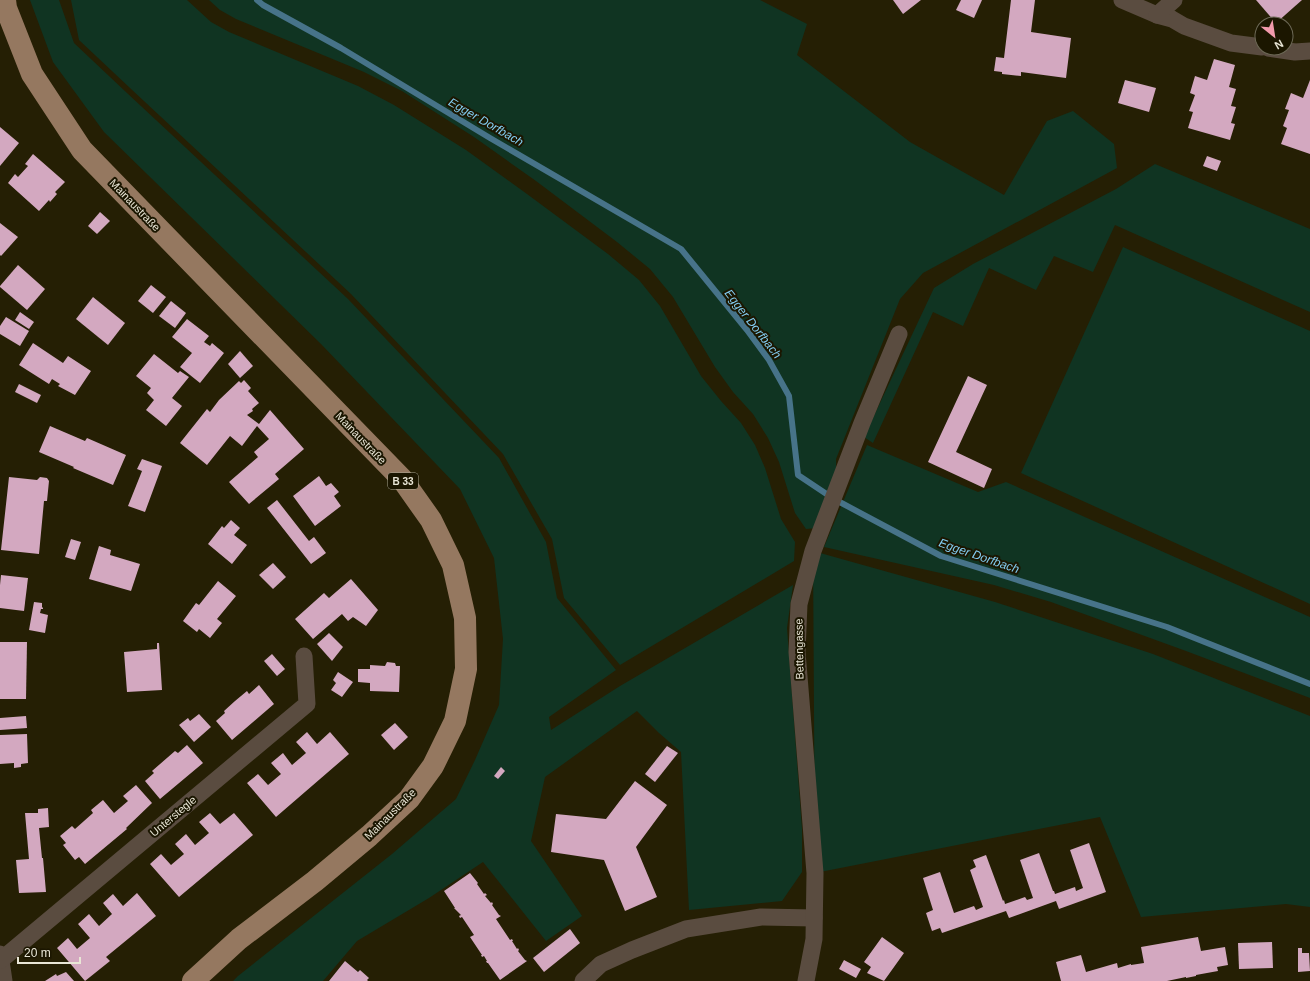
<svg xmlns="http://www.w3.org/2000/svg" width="1310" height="981" viewBox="0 0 1310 981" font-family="Arial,sans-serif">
  <rect width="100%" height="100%" fill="#251f04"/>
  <!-- green -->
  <g fill="#103422">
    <path d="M30 0H59L74 43 127 93 348 299 499 458 546 542 557 598 616 670 549 717 551 730 620 686 793 585 787 628 802 829V872L782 901 689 910 681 752 659 733 637 711 545 777 531 841 582 916 546 941 483 862 429 898 357 941 323 981H233L238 976 392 854 456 799 475 760 499 705 503 639 494 558 460 489 321 344 104 132 53 62Z"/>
    <path d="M71 0H187L211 22 229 32 358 86 394 105 466 150 527 194 608 254 639 280 660 306 701 376 721 401 741 423 755 445 765 468 781 519 795 542 794 561 620 665 564 598 552 539 503 454 351 294 130 88 79 40Z"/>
    <path d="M209 0H760L807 24 797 55 910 142 1004 195 1047 121 1073 111 1114 144 1117 168 923 273 900 299 836 459V479L817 528 806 529 795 513 779 462 768 438 753 414 733 392 715 367 673 297 650 269 617 242 536 181 474 137 402 91 364 72 236 19 220 10Z"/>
    <path d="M1155 164 1310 229V312L1115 225 1093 272 1054 256 1036 290 989 268 963 326 933 312 873 443 864 437 934 288 973 264 1116 189Z"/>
    <path d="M1123 247 1310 331V604L1021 473Z"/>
    <path d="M867 445 978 492 1006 482 1310 617V698L1186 651 1051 602 994 585 824 547Z"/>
    <path d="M813 551 995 602 1153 654 1310 716V907L1286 904 1141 917 1100 817 815 873Z"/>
  </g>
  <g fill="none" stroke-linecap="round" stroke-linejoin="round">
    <!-- stream -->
    <path stroke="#477389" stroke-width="6" d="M257 0 263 5 341 48 490 138 681 249 747 330 769 360 789 396 798 475 834 499 941 556 1167 627 1310 684"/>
  </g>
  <!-- building -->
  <g fill="#d3a8c0">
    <path d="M893 0H921L903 14Z"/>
    <path d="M961 0H982L974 18 956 10Z"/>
    <path d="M1011 0H1035L1031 32 1071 38 1066 78 1021 72V76L1002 74V72L994 71 996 57 1004 58Z"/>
    <path d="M1256 0H1302L1276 23Z"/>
    <path d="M1214 59 1235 65 1229 87 1236 89 1231 106 1236 107 1231 123 1235 124 1230 140 1188 128 1193 112 1189 111 1195 95 1190 93 1195 76 1207 80Z"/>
    <path d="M1125 80 1156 88 1149 112 1118 103Z"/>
    <path d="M1310 80V154L1281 144 1287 128 1283 126 1289 110 1285 109 1291 93 1303 98Z"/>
    <path d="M0 127 19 143 0 166Z"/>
    <path d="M33 154 65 182 55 192 57 194 50 202 49 200 39 211 8 183 15 174 18 177 28 166 25 164Z"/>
    <path d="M1207 156 1221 161 1217 171 1203 166Z"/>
    <path d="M100 212 110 221 97 234 88 226Z"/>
    <path d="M0 223 18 237 1 256 0 255Z"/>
    <path d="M18 265 45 289 27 310 0 287V286Z"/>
    <path d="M151 285 166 297 153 313 138 301Z"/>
    <path d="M93 297 125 323 108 345 76 319Z"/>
    <path d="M171 301 186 313 175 328 159 316Z"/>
    <path d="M20 312 34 322 29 329 15 320Z"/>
    <path d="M6 317 29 331 20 346 0 334V326Z"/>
    <path d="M187 319 209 336 204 342 210 346 212 343 224 353 200 383 180 367 192 353 172 337Z"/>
    <path d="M33 343 63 363 68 356 91 371 75 395 58 386 60 384 52 379 49 384 19 365Z"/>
    <path d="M240 351 253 366 240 378 228 364Z"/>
    <path d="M154 354 178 373 180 371 189 377 172 398 182 406 166 426 146 410 154 400 147 393 151 388 136 376Z"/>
    <path d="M968 376 987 385 956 452 992 469 984 488 928 462Z"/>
    <path d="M244 380 251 388 248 391 259 403 252 409 253 411 247 415 259 424 270 410 304 449 275 474 279 479 249 504 229 482 258 457 254 452 269 439 257 426 242 446 230 436 207 465 180 443 207 409 210 412 219 400 239 381 241 383Z"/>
    <path d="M19 384 41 395 37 403 15 392Z"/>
    <path d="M50 426 85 441 87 438 126 455 113 485 73 468 74 467 39 452Z"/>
    <path d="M142 459 162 466 145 512 128 506 142 471 137 469Z"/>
    <path d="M319 476 326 486 331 483 339 492 334 496 341 506 315 526 293 496Z"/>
    <path d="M9 477 37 480 40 477 47 478 49 481 47 501H44L39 554 1 550Z"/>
    <path d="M277 500 309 541 314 537 326 553 311 564 267 508Z"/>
    <path d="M231 520 240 528 234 535 247 545 232 564 208 544 222 526 224 528Z"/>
    <path d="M71 539 81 542 75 560 65 557Z"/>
    <path d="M99 546 111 550 110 555 140 564 131 591 89 579Z"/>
    <path d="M273 563 286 577 273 589 259 575Z"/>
    <path d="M1 575 28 578 24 611 0 608V585Z"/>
    <path d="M351 579 378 610 366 626 353 617 348 621 342 614 313 639 295 619 324 593 329 598Z"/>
    <path d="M218 581 236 596 217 619 222 623 210 638 199 629 197 632 183 621 196 603 199 605Z"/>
    <path d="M34 602 42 603V607L43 608V609H41L40 613 48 615 45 633 29 630Z"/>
    <path d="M329 633 343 647 332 661 317 644Z"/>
    <path d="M0 642H27L26 699H0Z"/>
    <path d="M157 643H159L162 690 127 692 124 652 157 649Z"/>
    <path d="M272 654 285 669 277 676 264 661Z"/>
    <path d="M387 662 395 663 396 666H400L399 692 370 691V683L358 682V669H370V665L385 666Z"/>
    <path d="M338 672 353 682 342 697 331 690 336 683 333 680Z"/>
    <path d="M259 685 274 704 232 740 216 721 225 713 224 711 235 701 247 691 249 694Z"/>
    <path d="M199 714 211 727 194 742 179 725 188 718 190 721Z"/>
    <path d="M26 716 27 728 0 730V718Z"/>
    <path d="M395 723 408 737 394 750 381 735Z"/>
    <path d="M307 732 317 744 330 732 349 754 276 817 247 783 258 774 268 785 281 774 271 763 283 753 292 765 306 753 296 742Z"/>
    <path d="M27 734 28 763 21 764V767L14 768V763L0 764V735Z"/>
    <path d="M187 745 203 763 160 799 145 781 154 773 152 771 175 751 178 753Z"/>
    <path d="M667 746 678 753 655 782 645 774Z"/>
    <path d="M501 767 505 771 498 779 494 776Z"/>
    <path d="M635 781 667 805 636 847 657 897 625 911 604 860 551 852 556 814 606 819Z"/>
    <path d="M136 785 152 803 126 828 127 829 85 864 79 857 75 860 63 845 66 843 60 836 72 826 75 829 93 813 91 810 103 800 114 813 128 801 123 796Z"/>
    <path d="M48 808 49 827 39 828 42 858H43L46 892 19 893 16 860 29 859 25 813H38V809Z"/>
    <path d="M210 813 220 824 234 813 253 835 179 897 150 864 161 854 171 865 184 854 175 844 186 834 195 845 209 833 199 822Z"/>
    <path d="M1089 843 1106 892 1059 909 1056 901 1009 918 1006 911 942 933 940 928 932 931 926 913 933 910 923 878 940 872 954 913 974 906 976 910 983 907 970 870 976 867 973 860 986 855 1003 901 1004 900 1005 904 1025 897 1027 900 1033 898 1020 860 1039 853 1053 891H1054L1055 894 1075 887 1076 891 1083 888 1070 850Z"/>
    <path d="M470 873 478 883 477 884 484 894 485 893 487 895 485 896 491 903 492 902 493 904 492 905 499 915 501 916 496 919 510 940 512 939 513 941H512L517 949 518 948 519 950 518 951 525 960 527 961 500 980 488 963H487L486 961H487L484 956 482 957 481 955H482L470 937 474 935 462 917 460 918 459 916 461 915 454 908H455L444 891Z"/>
    <path d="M137 893 156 916 106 957 110 961 85 981 57 948 68 938 77 949 90 938 78 924 89 914 99 926 112 914 103 903 113 894 123 906Z"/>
    <path d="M570 929 580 943 544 972 533 958Z"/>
    <path d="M882 937 904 953 884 981 867 973 871 967 864 962Z"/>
    <path d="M1198 937 1201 951 1225 947 1228 965 1217 967 1218 971 1196 975V976L1186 978V977L1167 981H1061L1056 962 1081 955 1086 972 1117 963 1118 968 1131 964V965L1144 963 1141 947Z"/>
    <path d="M1272 942 1273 968 1239 969 1238 943Z"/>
    <path d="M1298 948H1302V953H1309L1310 971 1298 972Z"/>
    <path d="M844 960 861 969 856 978 839 969Z"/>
    <path d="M345 961 358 972 360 970 369 978 367 980 368 981H329Z"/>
    <path d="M66 972 74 981H45L56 974 57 976Z"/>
  </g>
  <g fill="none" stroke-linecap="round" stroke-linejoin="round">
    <!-- minor -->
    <g stroke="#5a4c40" stroke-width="17">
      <path d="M1122 0 1157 15 1172 19 1184 26 1231 43 1262 47"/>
      <path d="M1157 15 1174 0"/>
      <path d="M1268 48 1295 52 1310 51"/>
      <path d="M0 954 4 981"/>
      <path d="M1 960 307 704 304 656"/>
      <path d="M583 981 601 964 632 950 686 929 761 917 814 918"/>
      <path d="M806 981 814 939 815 873 797 652 799 604 813 551 862 423 899 334"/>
    </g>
    <!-- primary -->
    <path stroke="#957860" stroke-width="22" d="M5 0 6 8 32 74 82 150 402 479 431 520 453 565 465 618 466 669 455 721 433 766 409 799 369 836 315 881 239 939 193 981"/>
  </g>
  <g text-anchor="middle" stroke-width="4" stroke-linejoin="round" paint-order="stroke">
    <!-- shield labels -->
    <rect fill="#1b1600" stroke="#aba896" stroke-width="1" x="388" y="473" width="30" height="16" rx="3"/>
    <g font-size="10" font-weight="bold" fill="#e9e6d6">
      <text x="403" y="485">B 33</text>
    </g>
    <!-- street labels -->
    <g font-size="11" fill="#e9e6d6" stroke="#1b1600">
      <text transform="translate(135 205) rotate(46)" y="4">Mainaustraße</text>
      <text transform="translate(361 438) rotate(46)" y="4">Mainaustraße</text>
      <text transform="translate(799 649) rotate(-91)" y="4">Bettengasse</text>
      <text transform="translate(390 814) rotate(-45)" y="4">Mainaustraße</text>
      <text transform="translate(173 816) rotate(-40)" y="4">Unterstegle</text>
    </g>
    <!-- water labels -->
    <g font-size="12" font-style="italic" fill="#83cdf1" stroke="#1b1600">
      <text transform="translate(486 122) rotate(30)" y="4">Egger Dorfbach</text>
      <text transform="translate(753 324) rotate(52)" y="4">Egger Dorfbach</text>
      <text transform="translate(979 556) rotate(19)" y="4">Egger Dorfbach</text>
    </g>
  </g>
  <!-- north arrow -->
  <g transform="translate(1274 36) rotate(150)"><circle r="19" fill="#1b1600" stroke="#6d6956"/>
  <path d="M0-3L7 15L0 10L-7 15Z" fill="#f29aac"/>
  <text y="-6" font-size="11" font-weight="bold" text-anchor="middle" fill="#e9e6d6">N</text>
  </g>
  <!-- scale -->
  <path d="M18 957v6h62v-6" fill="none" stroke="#e9e6d6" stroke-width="2"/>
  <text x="24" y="957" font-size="12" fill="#e9e6d6" stroke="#1b1600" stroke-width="3" paint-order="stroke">20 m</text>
</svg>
